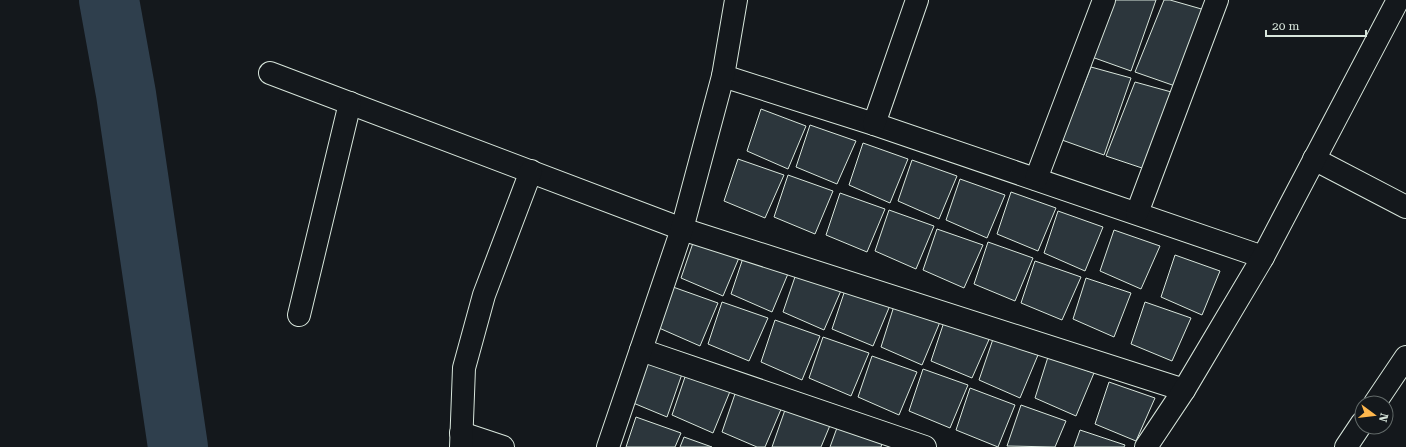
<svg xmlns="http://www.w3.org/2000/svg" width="1406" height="447" viewBox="0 0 1406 447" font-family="'Roboto Serif',serif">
  <rect width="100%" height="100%" fill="#14181c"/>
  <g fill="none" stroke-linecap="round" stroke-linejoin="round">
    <!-- river -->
    <path stroke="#2f3f4d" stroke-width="60" d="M109 0 126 94 178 447"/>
  </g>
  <!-- building -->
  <g fill="#2c363c" stroke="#d8e6dc">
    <path d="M1111 0H1156L1131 71 1089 56Z"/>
    <path d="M1164 0H1170L1205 10 1178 87 1135 72Z"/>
    <path d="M1091 67 1131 78 1104 155 1062 140Z"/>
    <path d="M1135 82 1175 93 1148 170 1106 156Z"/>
    <path d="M761 109 806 126 788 169 747 151Z"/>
    <path d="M810 125 856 141 837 184 796 167Z"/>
    <path d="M863 143 908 159 890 203 849 185Z"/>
    <path d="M738 159 784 175 765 218 724 201Z"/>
    <path d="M912 160 957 176 939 219 898 201Z"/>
    <path d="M788 175 833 191 815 234 774 217Z"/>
    <path d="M960 179 1005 195 987 238 946 220Z"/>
    <path d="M1011 192 1056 208 1038 251 997 234Z"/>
    <path d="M840 193 885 209 867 252 826 235Z"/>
    <path d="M889 210 934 226 916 269 875 251Z"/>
    <path d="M1058 211 1103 227 1085 271 1044 253Z"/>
    <path d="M937 229 983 245 964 288 923 270Z"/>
    <path d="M1114 230 1160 246 1141 289 1100 271Z"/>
    <path d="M695 237 741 253 723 296 681 278Z"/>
    <path d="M988 242 1033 258 1015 301 974 284Z"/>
    <path d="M745 252 790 269 772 312 731 294Z"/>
    <path d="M1175 255 1220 271 1202 315 1161 297Z"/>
    <path d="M1035 261 1081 277 1062 320 1021 303Z"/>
    <path d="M797 271 843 286 824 330 783 312Z"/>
    <path d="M1086 278 1131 293 1114 337 1073 319Z"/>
    <path d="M673 287 718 303 700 346 659 328Z"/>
    <path d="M846 287 891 303 873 346 832 329Z"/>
    <path d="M722 302 768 318 749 361 708 344Z"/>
    <path d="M1145 302 1191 318 1172 361 1131 344Z"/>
    <path d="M894 306 940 322 922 365 881 347Z"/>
    <path d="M945 319 991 335 972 378 931 361Z"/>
    <path d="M775 320 820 336 802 380 761 362Z"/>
    <path d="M823 337 869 353 851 396 809 378Z"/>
    <path d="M993 339 1038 355 1020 398 979 380Z"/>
    <path d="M872 356 917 372 899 415 858 397Z"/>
    <path d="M1048 357 1094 373 1076 416 1035 398Z"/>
    <path d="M640 358 682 374 667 417 626 400Z"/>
    <path d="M923 369 968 385 950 428 909 411Z"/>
    <path d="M686 374 731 389 713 433 672 415Z"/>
    <path d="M1109 382 1155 398 1136 441 1095 424Z"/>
    <path d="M970 388 1015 405 998 447 956 430Z"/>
    <path d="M736 391 782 407 765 447H757L722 432Z"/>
    <path d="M1021 405 1066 421 1055 447 1007 446Z"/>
    <path d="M786 407 831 423 821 447H772Z"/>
    <path d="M636 417 681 433 675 447H626Z"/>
    <path d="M838 425 883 440 881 447H830Z"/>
    <path d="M1080 430 1125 445 1124 447H1074Z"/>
    <path d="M684 437 712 447H680Z"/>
  </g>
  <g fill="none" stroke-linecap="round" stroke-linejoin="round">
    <!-- street casing -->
    <g stroke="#d8e6dc" stroke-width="24">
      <g id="street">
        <path d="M270 73 682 229 1184 390"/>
        <path d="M723 76 874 124 1263 257"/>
        <path d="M874 124 917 0"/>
        <path d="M1314 159 1406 207"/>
        <path d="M1036 179 1104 0"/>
        <path d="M1137 213 1217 0"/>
        <path d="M299 315 350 103"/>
        <path d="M641 350 925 447"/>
        <path d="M1375 403 1406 357"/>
        <path d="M461 433 503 447"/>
        <path d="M461 447 464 368 484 295 531 171"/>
        <path d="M608 447 682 229 723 76 736 0"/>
        <path d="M1146 447 1184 390 1263 257 1398 0"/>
        <path d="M1346 447 1362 423"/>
      </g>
    </g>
    <!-- street -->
    <use href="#street" stroke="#14181c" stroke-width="22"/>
  </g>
  <!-- north arrow -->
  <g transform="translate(1374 415) rotate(105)"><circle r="19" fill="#14181c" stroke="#626a69"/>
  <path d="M0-3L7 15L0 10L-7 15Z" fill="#ffb74d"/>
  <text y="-6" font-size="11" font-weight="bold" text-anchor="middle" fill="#d8e6dc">N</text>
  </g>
  <!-- scale -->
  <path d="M1266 30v6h100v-6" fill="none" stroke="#d8e6dc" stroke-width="2"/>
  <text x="1272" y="30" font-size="12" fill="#d8e6dc" stroke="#14181c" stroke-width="3" paint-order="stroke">20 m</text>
</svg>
